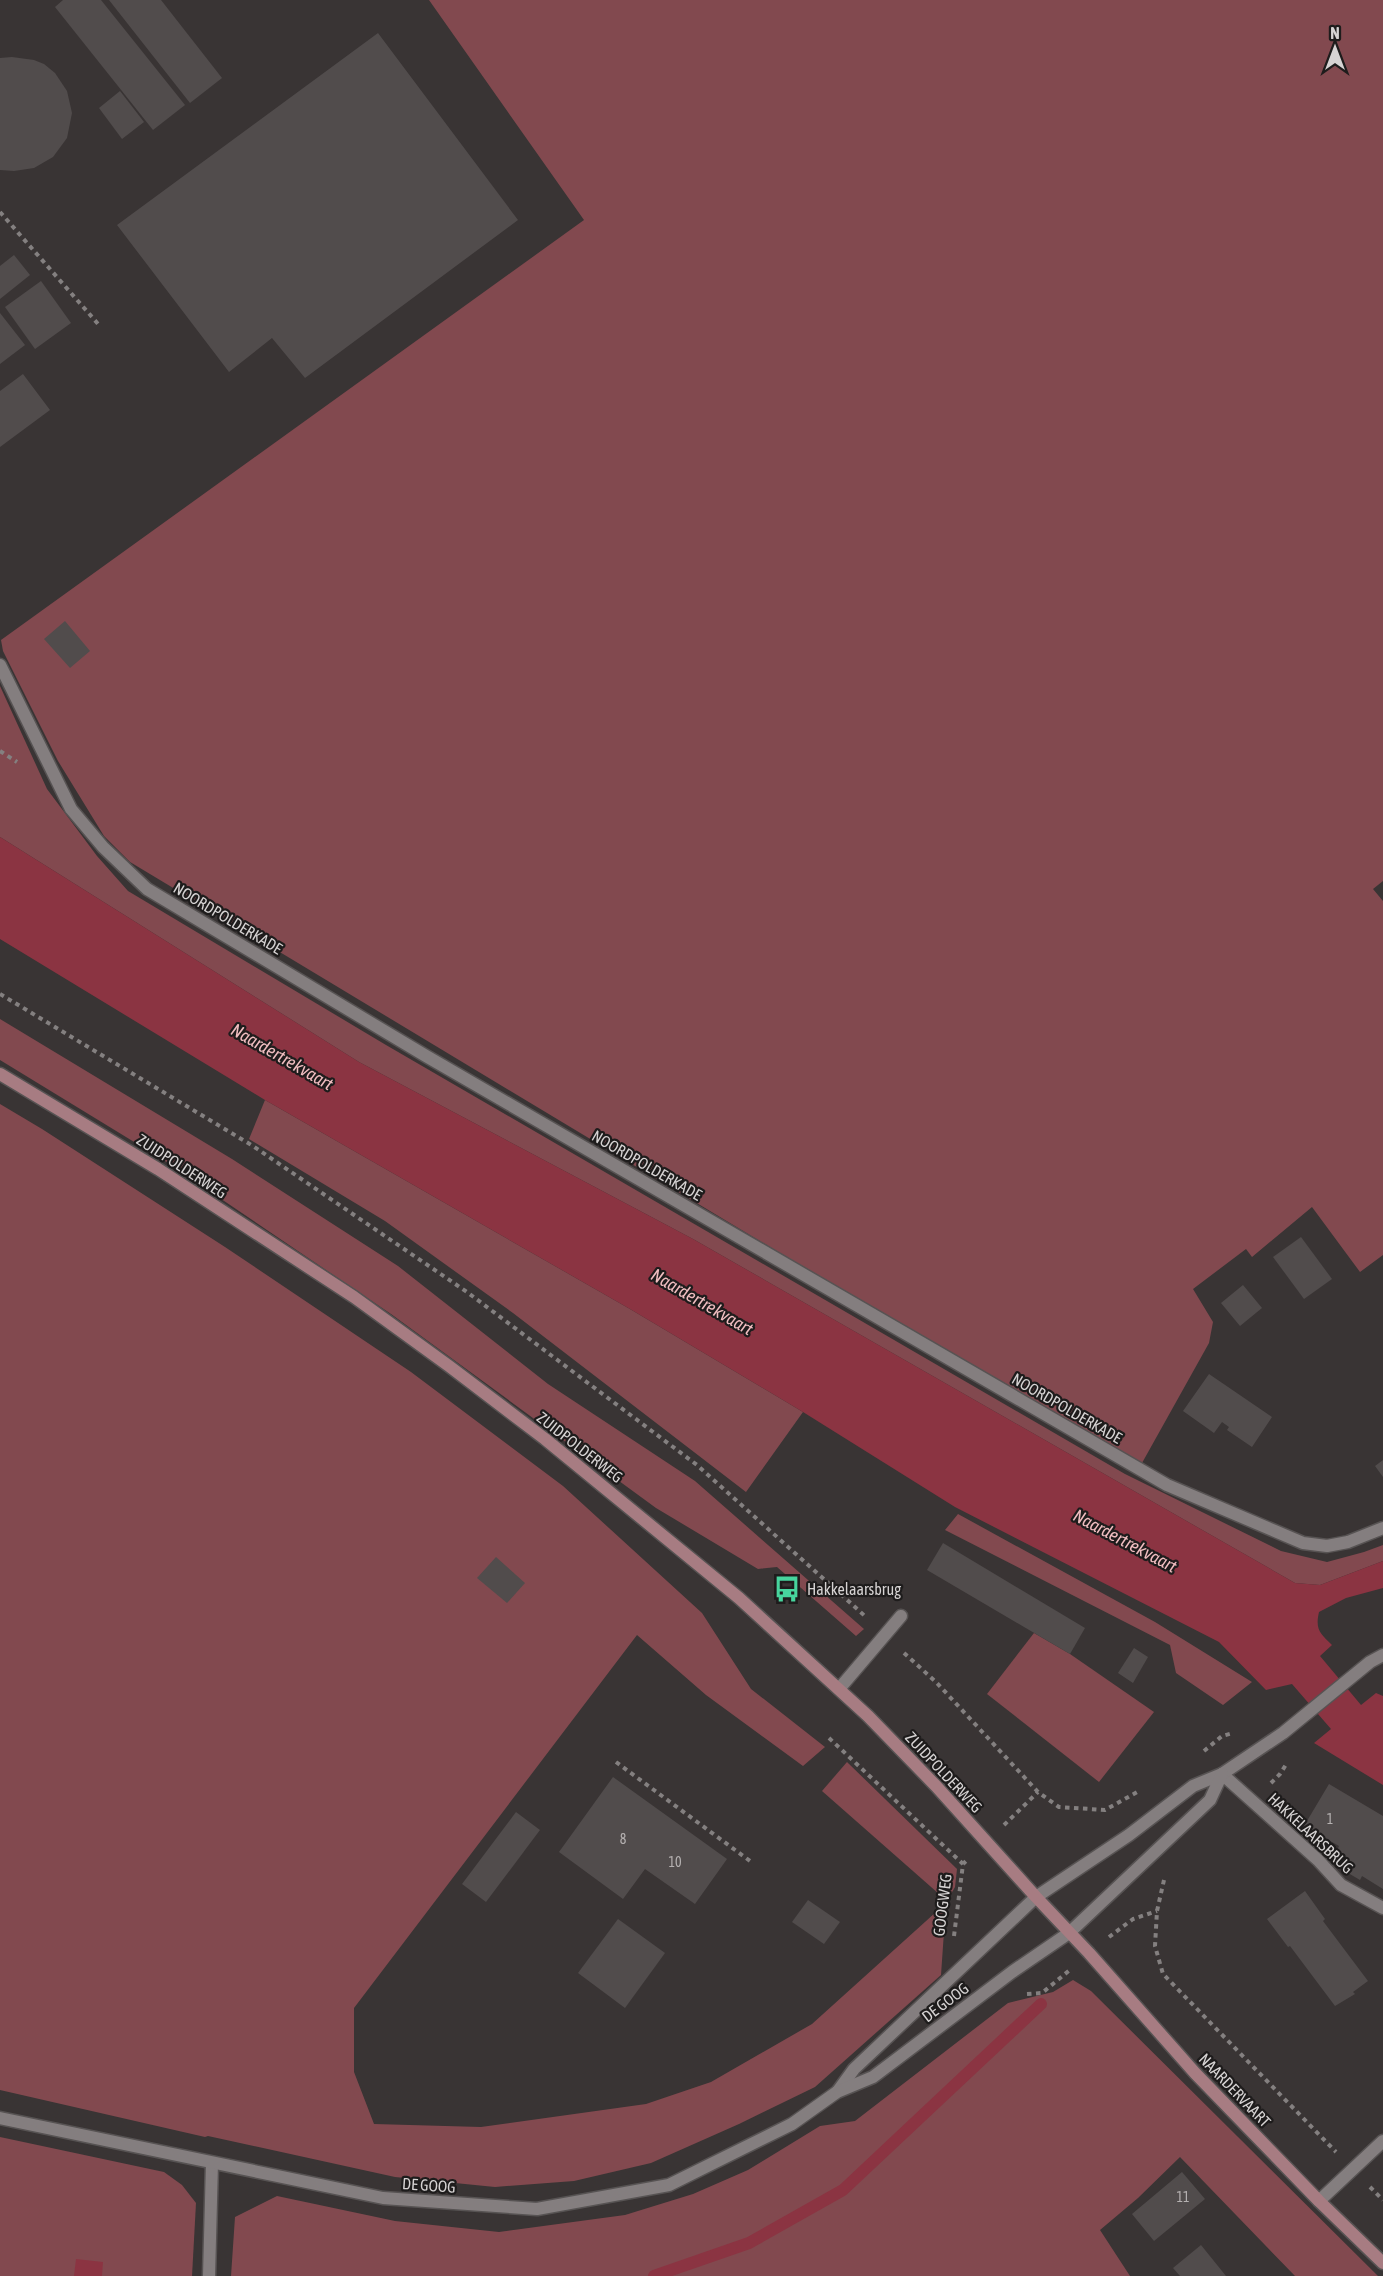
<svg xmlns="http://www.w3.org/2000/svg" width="1383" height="2276" viewBox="0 0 1383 2276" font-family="'Asap Condensed',sans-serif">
  <rect width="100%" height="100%" fill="#393434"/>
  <!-- green -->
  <g fill="#82494f">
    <path d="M429 0H1383V881L1373 889 1383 901V1255L1360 1272 1312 1207 1252 1257 1246 1249 1193 1289 1213 1322 1209 1343 1142 1463 858 1300 130 862 104 836 58 761 3 651 1 640 584 220Z"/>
    <path d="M0 686 47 789 97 856 128 891 386 1045 1125 1474 1281 1551 1327 1562 1364 1552 1383 1545V1561L1320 1585 1295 1583 693 1239 359 1062 0 837Z"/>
    <path d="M0 1019 232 1159 398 1266 548 1384 695 1481 864 1629 856 1636 777 1567 758 1569 656 1508 391 1314 162 1159 0 1060Z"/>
    <path d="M265 1100 630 1309 803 1412 746 1492 513 1313 385 1221 249 1139Z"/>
    <path d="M0 1104 42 1129 225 1247 411 1372 563 1486 702 1613 751 1689 825 1747 803 1766 706 1695 637 1635 354 2008V2072L374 2124 481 2127 646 2104 711 2082 812 2024 946 1903 941 1975 815 2087 739 2124 651 2163 574 2181 495 2187 395 2177 208 2136 205 2137 0 2090Z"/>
    <path d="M958 1514 1155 1622 1252 1682 1223 1705 1176 1673 1170 1645 945 1530Z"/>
    <path d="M1034 1633 1070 1654 1154 1712 1099 1782 987 1694Z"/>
    <path d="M847 1762 957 1869 955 1887 947 1901 822 1791Z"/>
    <path d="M1073 1980 1091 1991 1378 2276H1295L1180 2157 1138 2198 1100 2230 1130 2276H231L235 2217 277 2196 395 2221 499 2232 625 2215 693 2194 748 2170 820 2126 855 2121 1008 2003 1053 1992Z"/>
    <path d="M0 2137 164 2172 182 2185 196 2203 192 2276H0Z"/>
  </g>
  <!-- water -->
  <g fill="#8b3442">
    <path d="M0 837 359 1062 693 1239 1295 1583 1320 1585 1383 1561V1588L1346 1598 1319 1612C1315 1630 1320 1633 1332 1645L1320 1656 1361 1705 1376 1693 1383 1696V1785L1314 1743 1331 1729 1292 1684 1266 1690 1219 1642 955 1507 803 1412 630 1309 265 1100 0 939Z"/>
    <path d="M76 2259 103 2262 102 2276H74Z"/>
  </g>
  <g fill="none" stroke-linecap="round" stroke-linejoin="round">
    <!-- stream -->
    <path stroke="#8b3442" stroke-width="12" d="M654 2276 749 2243 843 2190 1041 2004"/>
  </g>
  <!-- building -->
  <g fill="#514c4c">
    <path d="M63 0H101L185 105 153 130 55 7Z"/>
    <path d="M109 0H161L222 78 190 103Z"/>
    <path d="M378 33 518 220 305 378 272 338 229 372 117 225Z"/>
    <path d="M12 57 34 60 44 64 55 73 67 91 72 113 67 138 53 157 34 168 14 171 0 170V58Z"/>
    <path d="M120 91 144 122 122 139 99 108Z"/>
    <path d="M14 255 30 275 0 299V266Z"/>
    <path d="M41 281 71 323 35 349 5 307Z"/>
    <path d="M0 313 25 345 0 364Z"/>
    <path d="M23 374 50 410 0 447V391Z"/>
    <path d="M65 621 90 651 70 668 44 639Z"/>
    <path d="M1301 1237 1332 1279 1304 1299 1273 1257Z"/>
    <path d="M1243 1285 1262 1308 1240 1326 1221 1303Z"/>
    <path d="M1209 1374 1272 1417 1252 1447 1227 1430 1229 1427 1222 1422 1214 1433 1183 1411Z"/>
    <path d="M1383 1460V1477L1375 1466Z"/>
    <path d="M943 1543 1085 1628 1070 1654 927 1570Z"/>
    <path d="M496 1557 525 1583 507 1603 477 1578Z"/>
    <path d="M1134 1648 1148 1657 1133 1683 1118 1673Z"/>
    <path d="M613 1777 727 1859 695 1904 645 1869 623 1899 559 1852Z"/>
    <path d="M1329 1784 1383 1816V1889L1362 1876 1360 1880 1331 1863 1339 1846 1304 1826Z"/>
    <path d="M516 1812 540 1830 486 1902 462 1884Z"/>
    <path d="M1305 1891 1325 1919 1323 1921 1368 1981 1353 1992 1355 1994 1335 2006 1290 1946 1288 1947 1267 1919Z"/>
    <path d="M808 1900 840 1922 824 1944 792 1922Z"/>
    <path d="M618 1919 665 1953 625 2008 578 1973Z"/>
    <path d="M1182 2172 1205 2199 1154 2241 1132 2214Z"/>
    <path d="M1201 2245 1226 2276H1180L1173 2268Z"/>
  </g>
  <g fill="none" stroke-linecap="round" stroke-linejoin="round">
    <!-- service casing -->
    <g stroke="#575353" stroke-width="15">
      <g id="service">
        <path d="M839 1689 901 1616"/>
        <path d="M1222 1774 1318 1860 1341 1885 1383 1908"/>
        <path d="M1319 2201 1383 2141"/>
        <path d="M209 2276 212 2163"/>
      </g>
    </g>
    <!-- minor casing -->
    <g stroke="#575353" stroke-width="15">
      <g id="minor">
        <path d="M0 665 71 809 103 847 147 889 426 1056 1167 1485 1303 1543 1327 1546 1348 1542 1383 1528"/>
        <path d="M838 2091 854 2069 1036 1897"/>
        <path d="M0 2118 383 2198 537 2209 669 2185 792 2124 837 2092 873 2077 1012 1972 1069 1933"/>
      </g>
    </g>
    <!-- tertiary casing -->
    <g stroke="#575353" stroke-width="15">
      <g id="tertiary">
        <path d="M1036 1897 1129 1835 1193 1786 1222 1774 1283 1733 1370 1662 1383 1655"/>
        <path d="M1069 1933 1210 1800 1222 1774"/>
      </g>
    </g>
    <!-- secondary casing -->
    <g stroke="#575353" stroke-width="15">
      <path id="secondary" d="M0 1074 158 1169 354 1297 449 1366 545 1439 739 1598 868 1716 936 1786 1036 1897 1089 1953 1195 2073 1319 2201 1383 2263"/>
    </g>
    <!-- path -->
    <g stroke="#848080" stroke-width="4" stroke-dasharray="4.5 4.5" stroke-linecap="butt">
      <path d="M0 212 99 325"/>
      <path d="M0 751 17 762"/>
      <path d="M0 994 253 1146 467 1292 697 1465 866 1617"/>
      <path d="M904 1653 936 1682 1038 1792 1059 1807 1105 1810 1139 1791"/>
      <path d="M829 1738 963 1864"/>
      <path d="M1204 1751 1222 1736 1233 1733"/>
      <path d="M616 1762 750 1861"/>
      <path d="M1271 1783 1280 1774 1287 1763"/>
      <path d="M1004 1825 1038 1792"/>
      <path d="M1164 1880 1157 1911 1155 1946 1163 1974 1336 2152"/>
      <path d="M954 1936 963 1864 968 1859"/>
      <path d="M1109 1937 1133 1919 1157 1911"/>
      <path d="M1027 1994 1042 1993 1071 1969"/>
      <path d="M1370 2187 1383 2200"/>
    </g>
    <!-- service -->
    <use href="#service" stroke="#847e7f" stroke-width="12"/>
    <!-- minor -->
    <use href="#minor" stroke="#847e7f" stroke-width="12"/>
    <!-- tertiary -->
    <use href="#tertiary" stroke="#847e7f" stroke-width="12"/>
    <!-- secondary -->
    <use href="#secondary" stroke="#a77c82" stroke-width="12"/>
  </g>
  <!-- icons -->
  <defs>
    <g id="bus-bare" transform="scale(2.07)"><path d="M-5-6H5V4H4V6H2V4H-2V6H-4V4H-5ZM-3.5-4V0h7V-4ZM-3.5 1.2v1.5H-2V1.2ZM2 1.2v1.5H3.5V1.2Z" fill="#47d49d" stroke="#1e1c1c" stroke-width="2.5" paint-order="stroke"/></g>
  </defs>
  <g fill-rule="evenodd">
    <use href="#bus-bare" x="787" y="1589"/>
  </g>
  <g text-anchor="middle" stroke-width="4.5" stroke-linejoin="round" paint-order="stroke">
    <!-- number labels -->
    <g font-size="14" fill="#b5b1b1">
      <text x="1330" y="1824">1</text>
      <text x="623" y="1844">8</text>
      <text x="675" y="1867">10</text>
      <text x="1183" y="2202">11</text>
    </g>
    <!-- street labels -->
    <g font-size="16" fill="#d6d3d3" stroke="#1e1c1c">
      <text transform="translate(228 918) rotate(31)" y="6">NOORDPOLDERKADE</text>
      <text transform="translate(647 1165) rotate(30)" y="6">NOORDPOLDERKADE</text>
      <text transform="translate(182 1166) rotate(33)" y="6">ZUIDPOLDERWEG</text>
      <text transform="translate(1067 1408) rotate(30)" y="6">NOORDPOLDERKADE</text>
      <text transform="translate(580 1447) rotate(38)" y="6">ZUIDPOLDERWEG</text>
      <text transform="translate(944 1772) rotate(47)" y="6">ZUIDPOLDERWEG</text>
      <text transform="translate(1311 1833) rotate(43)" y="6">HAKKELAARSBRUG</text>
      <text transform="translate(942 1905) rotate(-83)" y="6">GOOGWEG</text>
      <text transform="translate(945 2002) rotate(-37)" y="6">DE GOOG</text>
      <text transform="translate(1235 2090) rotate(46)" y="6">NAARDERVAART</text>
      <text transform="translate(429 2185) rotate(4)" y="6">DE GOOG</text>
    </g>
    <!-- poi labels -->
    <g font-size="16" fill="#d6d3d3" stroke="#1e1c1c" text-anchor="start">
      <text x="807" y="1595">Hakkelaarsbrug</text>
    </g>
    <!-- water labels -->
    <g font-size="18" font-style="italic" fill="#f0bdc0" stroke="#1e1c1c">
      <text transform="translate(282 1057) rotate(30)" y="6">Naardertrekvaart</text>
      <text transform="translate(702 1302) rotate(30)" y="6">Naardertrekvaart</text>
      <text transform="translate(1125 1541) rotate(28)" y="6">Naardertrekvaart</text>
    </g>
  </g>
  <!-- north arrow -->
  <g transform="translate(1335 48)" stroke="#1e1c1c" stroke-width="4.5" paint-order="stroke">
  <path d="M0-4.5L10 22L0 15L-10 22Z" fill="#d6d3d3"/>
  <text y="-9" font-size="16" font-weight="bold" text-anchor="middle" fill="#d6d3d3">N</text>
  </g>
</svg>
